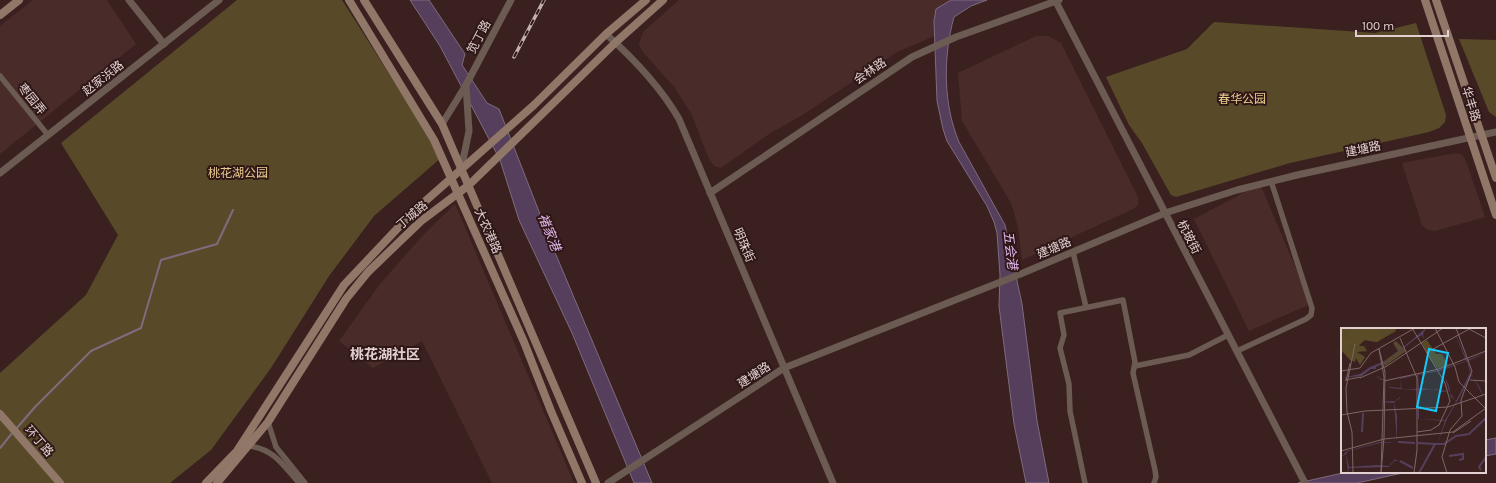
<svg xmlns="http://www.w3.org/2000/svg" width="1496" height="483" viewBox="0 0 1496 483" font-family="Karla,'Noto Sans SC',sans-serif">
  <rect width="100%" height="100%" fill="#3a2120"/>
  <!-- built -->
  <g fill="#492b2a">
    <path d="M33 0H107L136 44 0 154V26Z"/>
    <path d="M679 0H967L937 35 897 52 804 114 769 134 721 168 714 166 708 157 692 115 675 88 642 51 639 44 643 32Z"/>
    <path d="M1036 36H1048L1061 43 1138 197V205L1133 209 1022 260 1018 227 1011 203 962 121 958 73Z"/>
    <path d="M1456 153 1462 155 1466 161 1485 217 1435 231 1426 229 1422 225 1402 163Z"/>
    <path d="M1260 184 1311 304 1249 331 1194 219Z"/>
    <path d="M455 204 574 483H492L422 341 373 368 339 341 380 284 424 234Z"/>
  </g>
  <!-- green -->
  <g fill="#584a29">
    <path d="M237 0H342L442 157 374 216 329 276 271 368 211 450 170 483H0V373L86 295 118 235 61 143Z"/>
    <path d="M1214 22 1375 33 1416 23 1446 115 1445 122 1439 128 1429 132 1290 163 1176 197 1171 195 1142 143 1129 125 1106 77 1187 49Z"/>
    <path d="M1459 39 1496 40V117L1489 112Z"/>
  </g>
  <!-- water -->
  <g fill="#563f5c" stroke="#806a7e">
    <path d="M410 0H429L465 54 462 65 487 103 499 109 554 250 652 483H634L572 333 519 220 500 160 440 46Z"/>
    <path d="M951 0H987L971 6 954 17C943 57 943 104 959 142L1005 225 1022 304 1037 421 1049 483H1026L1014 424 999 306 1000 275 997 233 994 222 987 206 947 141 943 129 937 101 934 21 936 9Z"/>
    <path d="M1496 438V454L1485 456V440Z"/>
    <path d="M1347 472H1407L1357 483H1298Z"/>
  </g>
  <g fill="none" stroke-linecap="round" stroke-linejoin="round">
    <!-- stream -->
    <g stroke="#806a7e" stroke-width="2">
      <path d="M16 429 35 407 91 351 141 328 161 260 217 244 233 210"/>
      <path d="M0 448 13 432"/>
    </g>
    <!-- minor -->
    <g stroke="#6b5b52" stroke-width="5.5">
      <path d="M0 76 48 135"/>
      <path d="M1073 252 1086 307"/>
      <path d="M1237 351 1306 319 1311 315 1312 308 1271 181"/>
      <path d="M1135 366 1189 355 1228 335"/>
      <path d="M268 422 276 447 305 483"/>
      <path d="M249 446C274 449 283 465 299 483"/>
      <path d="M1085 483 1070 411 1069 384 1060 348 1064 335 1060 313 1123 300 1135 362 1133 373 1155 470 1156 477 1154 483"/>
    </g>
    <!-- tertiary -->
    <g stroke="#6b5b52" stroke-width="7">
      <path d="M129 0 164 44"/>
      <path d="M1055 0 1305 483"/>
      <path d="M606 34C634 59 660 86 679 119L833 483"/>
      <path d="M442 124 466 85 511 0"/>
      <path d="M461 170 469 131 466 85"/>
      <path d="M0 173 219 0"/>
      <path d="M710 193 912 57 956 37 1059 0"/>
      <path d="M608 483 784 368 1023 273 1165 213 1237 190 1297 175 1496 132"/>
    </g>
    <!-- secondary -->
    <g stroke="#907768" stroke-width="8">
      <path d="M349 0 434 140 524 342 551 411 582 483"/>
      <path d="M364 0 442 124 596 483"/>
      <path d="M1425 0 1496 215"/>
      <path d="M1436 0 1496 178"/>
      <path d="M0 15 19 0"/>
      <path d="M0 414 60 483"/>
      <path d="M206 483 237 451 344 285 413 212 534 105 606 34 646 0"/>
      <path d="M217 483 268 422 346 299 368 272 421 221 469 185 616 42 663 0"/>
    </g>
    <!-- rail casing -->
    <g stroke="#c2afae" stroke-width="3.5">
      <path id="rail" d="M514 57 544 0"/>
    </g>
    <!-- rail -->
    <use href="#rail" stroke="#2f1717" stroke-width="2" stroke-dasharray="6" stroke-linecap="butt"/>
  </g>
  <g text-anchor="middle" stroke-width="4" stroke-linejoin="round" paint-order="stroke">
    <!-- street labels -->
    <g font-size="12" fill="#e1d0cf" stroke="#2f1717">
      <text transform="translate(479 37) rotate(-62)" y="4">笕丁路</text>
      <text transform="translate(870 71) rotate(-34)" y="4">会林路</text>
      <text transform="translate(103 78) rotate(-38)" y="4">赵家浜路</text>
      <text transform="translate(32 99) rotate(51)" y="4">枣园弄</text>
      <text transform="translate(1471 104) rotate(72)" y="4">华丰路</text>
      <text transform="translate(1363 149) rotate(-12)" y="4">建塘路</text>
      <text transform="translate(412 215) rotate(-40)" y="4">丁城路</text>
      <text transform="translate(488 231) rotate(66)" y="4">大农港路</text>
      <text transform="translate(1189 237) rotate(62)" y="4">杭玻街</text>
      <text transform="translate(744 245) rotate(67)" y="4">明珠街</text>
      <text transform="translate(1054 248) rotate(-23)" y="4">建塘路</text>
      <text transform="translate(754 375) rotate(-33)" y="4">建塘路</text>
      <text transform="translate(39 441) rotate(49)" y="4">环丁路</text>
    </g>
    <!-- park labels -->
    <g font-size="12" fill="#eacd8f" stroke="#2f1717">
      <text x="1242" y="103">春华公园</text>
      <text x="238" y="177">桃花湖公园</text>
    </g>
    <!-- water labels -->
    <g font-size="13" font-style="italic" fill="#e0b6eb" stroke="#2f1717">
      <text transform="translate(550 232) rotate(68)" y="5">褚家港</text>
      <text transform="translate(1011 250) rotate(83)" y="5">五会港</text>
    </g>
    <!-- quarter labels -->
    <g font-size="14" font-weight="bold" fill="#e1d0cf" stroke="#2f1717">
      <text x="385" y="359">桃花湖社区</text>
    </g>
  </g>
  <!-- overview -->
  <g transform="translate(1341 328)">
    <rect width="145" height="145" fill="#3a2120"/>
    <path d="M0 0H54L55 3 36 14 23 12 18 18H23L26 23 16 24 24 29 19 37 15 30 14 34 9 32 0 22ZM86 12 95 26H101L107 37 97 41 88 29 81 15ZM55 13 65 23 44 38 42 34 57 23 52 15Z" fill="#584a29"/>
    <path d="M0 0H35L41 8 36 14 24 12 15 19 7 16 8 21 12 24 9 32 0 14 3 9 6 11 8 6 3 3 0 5Z" fill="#5b4b27"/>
    <path d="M85 0 82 6 83 11 81 7 74 11 46 34 35 39V41H30L21 48 0 50 19 46 29 39 49 31 58 22 49 8 59 22ZM112 0 126 32 145 25 127 33 130 46 139 60 143 70 131 47 106 91 96 116 104 93 77 91V62L59 61V70L53 74 56 88V114L39 115 7 123 5 126 8 139 36 137 48 138 54 131 56 115 54 132 59 133H53L48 139 8 140 7 145 5 126 0 129 6 123 39 114H56L53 75 38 74 39 103 38 74 54 73 59 69V61L49 60 45 52H40L37 49 36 47 40 51 45 52 49 59 60 60 59 50 98 42 125 33ZM126 33 129 45 115 73 110 69 108 58 104 49 108 63 78 60 77 47 99 43ZM76 47 77 61H61L59 51ZM96 61 100 64 108 63 115 74 104 92 78 91V62Z" fill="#563f5c" fill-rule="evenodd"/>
    <path fill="none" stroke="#563f5c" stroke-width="2" d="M21 104 22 85M57 114 74 115M77 115 94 116M94 116H103L115 108 128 106 145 90M108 128 122 126V131L118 132M59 133 72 140M140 142 138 139 145 129M78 145 94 116"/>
    <path fill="none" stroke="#7d6766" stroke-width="1" d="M71 0 104 55 109 73 98 97 90 102 76 104M94 0 114 39 118 54 145 81M128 1 145 10M59 10 76 50V122L73 145M38 21 44 44 43 110 40 145 43 49ZM85 25 130 0M0 43 19 40 30 25 74 0M19 50 46 38 102 0M4 52 20 49M129 52 145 53M5 53 9 35M43 53 98 41 145 23M0 87 24 83 107 79 145 66M112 105 130 93M0 123 43 111 112 104 145 80M12 145 11 104 6 84 5 60 14 16M106 145 101 129 109 102 121 88 120 72 131 43 115 0"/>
    <path fill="#13cafb" fill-opacity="0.15" stroke="#13cafb" stroke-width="2" d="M88 21 107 25 95 83 76 79Z"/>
    <rect width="145" height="145" fill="none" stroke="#e1d0cf" stroke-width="2"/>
  </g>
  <!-- scale -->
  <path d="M1356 30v6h92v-6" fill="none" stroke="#e1d0cf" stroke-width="2"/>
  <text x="1362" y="30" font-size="12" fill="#e1d0cf" stroke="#2f1717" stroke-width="3" paint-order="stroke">100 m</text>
</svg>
